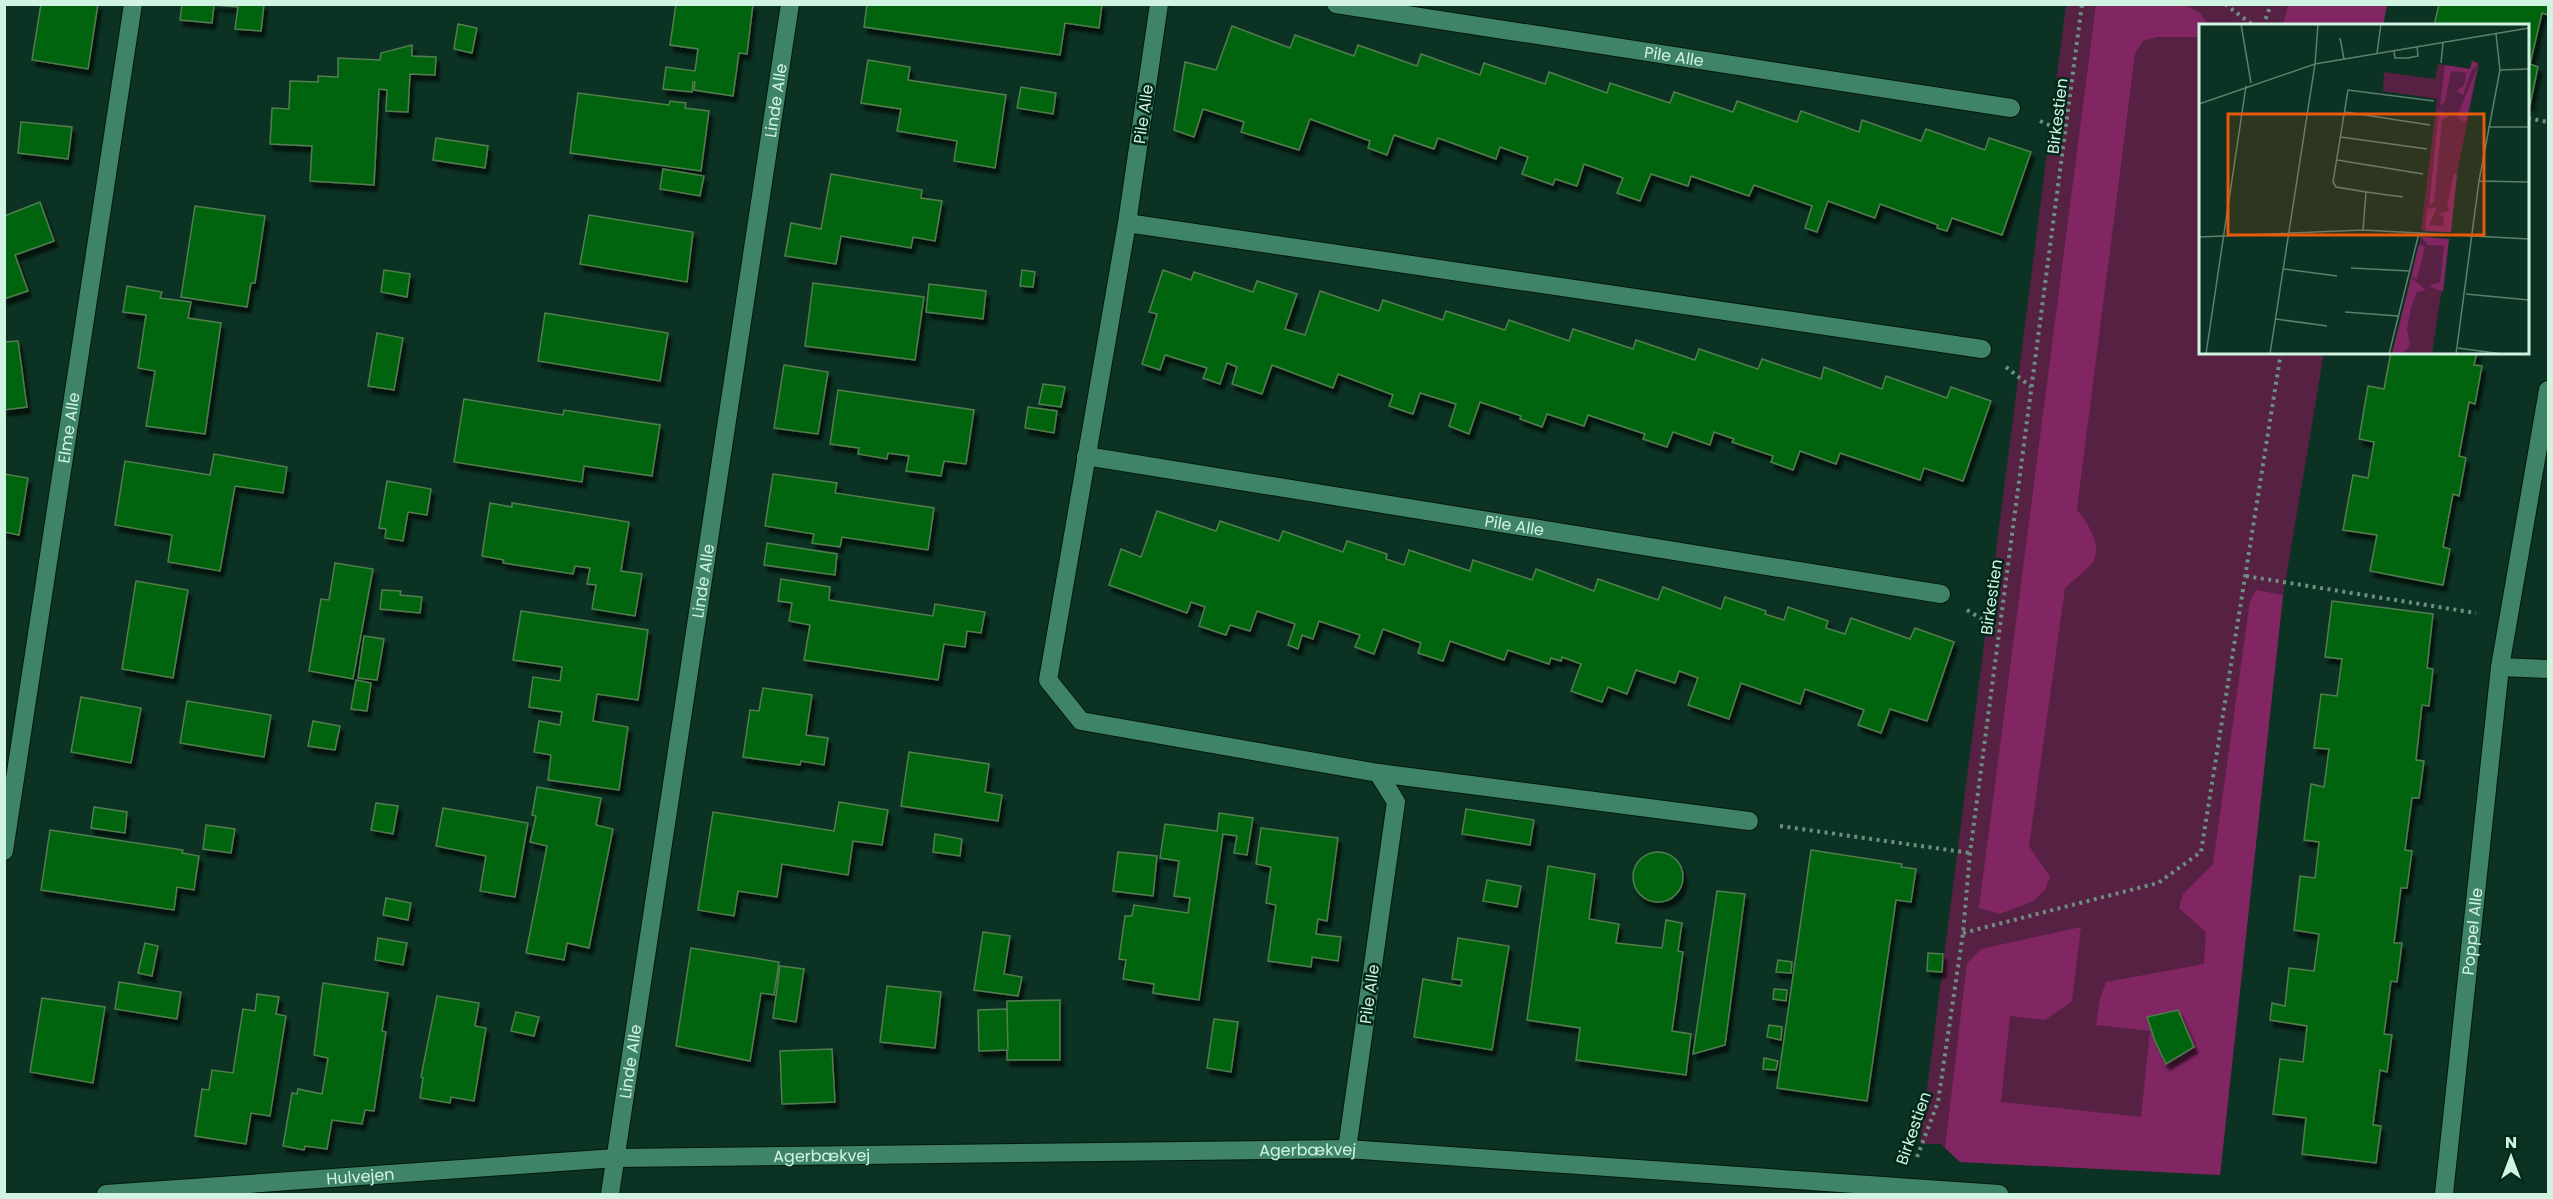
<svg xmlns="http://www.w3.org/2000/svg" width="2553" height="1199" viewBox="0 0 2553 1199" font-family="Poppins,sans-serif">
  <defs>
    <filter id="shadow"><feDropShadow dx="3.5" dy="6" stdDeviation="1.5" flood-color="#0009"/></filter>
  </defs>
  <rect width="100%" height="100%" fill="#0c3223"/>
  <!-- green -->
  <path fill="#572144" d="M2066 5H2387L2383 25 2200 26V352L2324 353 2283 596 2220 1175 1960 1162 1941 1144H1920Z"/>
  <!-- forest -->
  <g fill="#812663">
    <path d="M2096 5H2185L2201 14 2208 25 2200 26 2199 37H2157L2143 41 2135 54 2077 509C2087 524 2103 543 2093 562 2091 566 2070 583 2065 588L2029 846 2050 877 2045 890 2033 901 2000 914 1979 908Z"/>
    <path d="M2288 5V4L2387 5 2383 25H2283Z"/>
    <path d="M2256 590 2283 595 2220 1175 1960 1162 1945 1148 1967 963 1981 949 2081 927 2072 1001 2045 1020 2010 1016 2001 1102 2141 1117 2150 1031 2096 1025 2100 998 2106 982 2204 964 2206 932 2179 908 2183 894 2213 864 2250 601Z"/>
  </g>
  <!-- building -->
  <g fill="#06640d" stroke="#517d4f" stroke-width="1.5" filter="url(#shadow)">
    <path d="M41 4H98L88 69 32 60Z"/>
    <path d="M182 4H264L261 31 235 29 238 7 214 5 212 23 180 20Z"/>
    <path d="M676 4H753L747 54 739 53 733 96 694 90 695 82H693L692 92 663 89 666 67 695 71 698 49 670 45Z"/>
    <path d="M867 4H1102L1099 28 1065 23 1060 55 864 27Z"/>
    <path d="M2439 4H2548V15L2542 13 2530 64 2538 67 2530 105H2528V26H2434Z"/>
    <path d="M458 24 477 28 472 53 454 49Z"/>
    <path d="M1232 26 1290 48 1295 35 1354 56 1358 45 1417 66 1421 54 1480 75 1484 63 1545 84 1549 72 1607 93 1610 83 1670 103 1674 92 1733 112 1737 101 1797 122 1801 111 1859 132 1862 120 1921 141 1926 129 1985 150 1989 138 2031 152 2002 235 1952 218 1947 231 1937 228 1938 225 1880 204 1875 218 1828 201 1817 232 1805 228 1812 206 1754 185 1749 196 1691 176 1688 186 1651 174 1640 201 1617 193 1623 178 1584 164 1577 186 1555 179 1553 185 1522 174 1528 157 1500 147 1496 159 1438 138 1434 149 1394 135 1387 155 1368 148 1370 141 1310 119 1299 150 1241 132 1244 122 1203 109 1194 137 1174 130 1185 62 1216 70Z"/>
    <path d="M412 45V56L436 57 435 75 410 74 408 112 386 111 387 90 379 89 374 185 310 181 312 146 270 144 272 108 289 109 290 81 318 82V76L338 77V58L380 60 381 53Z"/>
    <path d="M868 60 910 67 908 80 1006 95 995 168 954 161 957 141 897 131 901 109 861 103Z"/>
    <path d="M1021 87 1056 93 1053 114 1017 108Z"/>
    <path d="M578 93 669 105 670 101 686 103 685 108 709 111 701 171 570 153Z"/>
    <path d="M21 122 72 127 68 159 18 153Z"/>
    <path d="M436 138 488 146 485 168 433 160Z"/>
    <path d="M663 169 704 176 700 196 660 189Z"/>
    <path d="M831 174 922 190 921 198 942 201 935 241 913 237 911 248 841 236 836 264 785 256 791 223 821 229Z"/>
    <path d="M40 202 54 241 15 255 28 291 4 299V216Z"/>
    <path d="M195 206 265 216 255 283H251L247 307 181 297Z"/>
    <path d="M589 215 693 232 687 282 580 264Z"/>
    <path d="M384 270 410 274 407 297 381 292Z"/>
    <path d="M1022 270 1035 272 1033 287 1020 286Z"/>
    <path d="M1163 270 1191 280 1194 272 1253 292 1257 281 1297 294 1285 329 1305 335 1320 291 1379 311 1383 300 1443 320 1446 311 1505 330 1509 320 1569 341 1573 329 1633 349 1636 340 1695 360 1699 349 1758 369 1762 359 1821 379 1824 367 1882 389 1886 376 1947 398 1951 387 1991 401 1963 481 1924 468 1920 480 1840 453 1836 464 1800 451 1793 470 1771 462 1773 456 1732 442 1734 439 1714 432 1710 445 1673 432 1667 447 1643 439 1645 434 1588 415 1584 426 1547 414 1542 427 1520 419 1521 416 1480 402 1469 434 1449 426 1456 404 1420 393 1413 414 1389 406 1393 395 1338 374 1333 388 1272 365 1262 394 1232 384 1237 367 1227 363 1220 384 1203 378 1207 368 1165 355 1160 370 1142 364 1157 314 1149 312Z"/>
    <path d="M813 283 924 297 915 360 805 346Z"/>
    <path d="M929 284 986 291 983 319 926 312Z"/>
    <path d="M127 286 162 292 160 298 191 302 188 318 221 323 205 434 146 426 155 371 138 368 146 315 123 312Z"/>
    <path d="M545 313 668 333 660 381 538 361Z"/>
    <path d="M377 333 403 338 394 390 368 386Z"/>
    <path d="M18 341 27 407 4 410V342Z"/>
    <path d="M2391 352H2477L2474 365 2482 366 2475 404 2469 402 2459 456 2466 458 2459 496 2453 494 2443 547 2450 549 2443 585 2370 571 2377 535 2343 530 2353 475 2368 478 2374 442 2359 439 2368 386 2384 389Z"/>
    <path d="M784 365 828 372 818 434 774 428Z"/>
    <path d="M1043 384 1065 387 1061 407 1039 404Z"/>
    <path d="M838 390 974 410 966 464 944 461 941 476 906 471 909 456 888 453 887 459 858 454 859 448 830 444Z"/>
    <path d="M464 399 563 415 564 410 660 425 652 476 584 466 582 482 454 462Z"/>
    <path d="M1028 407 1057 411 1054 433 1025 428Z"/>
    <path d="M214 454 287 467 283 493 235 486 220 571 168 562 172 535 115 525 125 461 210 475Z"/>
    <path d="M4 474 28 478 19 535 4 532Z"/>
    <path d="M773 474 837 483 835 493 934 508 928 550 842 537 840 547 812 543 814 534 765 526Z"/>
    <path d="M387 481 431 489 427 515 408 512 403 541 385 538 386 529 379 528Z"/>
    <path d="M490 503 512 507V503L629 522 621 571 642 574 635 616 592 609 596 585 587 584 590 568 575 566 573 574 503 563 504 560 482 556Z"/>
    <path d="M1157 511 1216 531 1220 521 1279 541 1283 531 1343 552 1347 541 1387 554 1386 559 1404 565 1409 550 1470 571 1473 560 1532 580 1536 569 1594 591 1598 579 1658 600 1663 587 1721 609 1725 597 1766 611 1765 614 1784 620 1788 607 1828 621 1826 628 1845 634 1851 618 1910 639 1915 628 1954 642 1927 721 1890 709 1881 733 1858 725 1864 710 1805 689 1800 704 1741 683 1729 719 1688 705 1698 678 1679 671 1675 683 1636 670 1627 694 1608 687 1602 702 1571 691 1581 664 1562 657 1561 661 1551 658 1549 664 1508 650 1504 660 1450 641 1443 661 1418 653 1421 643 1383 629 1374 654 1355 647 1360 635 1319 621 1313 639 1302 635 1298 649 1288 645 1295 624 1257 611 1250 631 1230 625 1226 635 1199 626 1205 607 1191 602 1187 613 1109 585 1121 549 1141 557Z"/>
    <path d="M767 543 837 554 835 575 764 565Z"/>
    <path d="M335 563 373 569 353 679 309 671 321 599 329 600Z"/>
    <path d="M781 579 830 587 829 600 933 616 935 604 985 612 981 633 967 631 965 647 944 644 938 680 804 660 810 625 789 621 792 603 778 601Z"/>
    <path d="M136 581 188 590 173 678 122 669Z"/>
    <path d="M382 590 401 591 400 595 422 597 420 613 380 609Z"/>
    <path d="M2332 601 2433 614 2427 668 2433 669 2429 706 2422 705 2416 760 2424 761 2419 798H2412L2405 850 2412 851 2407 888H2401L2394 943H2402L2397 982 2391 981 2384 1034 2392 1035 2387 1072 2380 1070 2373 1125 2381 1126 2376 1163 2302 1154 2306 1118 2273 1114 2280 1059 2303 1062 2307 1026 2270 1020 2272 1003 2285 1006 2289 968 2314 971 2319 934 2294 930 2300 876 2315 878 2319 842 2304 840 2311 784 2324 787 2329 749 2314 748 2321 694 2337 696 2342 659 2325 657Z"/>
    <path d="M521 611 648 630 638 700 597 694 593 721 628 727 619 790 548 780 551 755 534 752 539 721 560 725 562 712 529 707 533 677 560 681 562 667 513 660Z"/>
    <path d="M364 636 384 639 377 680 358 678Z"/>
    <path d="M356 680 371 683 367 711 351 709Z"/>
    <path d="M763 688 812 695 806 735 828 738 824 765 801 761 800 765 743 757 750 710 759 711Z"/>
    <path d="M81 697 141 708 131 763 71 752Z"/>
    <path d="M187 701 271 715 264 757 180 743Z"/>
    <path d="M313 721 340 726 335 750 308 746Z"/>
    <path d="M909 752 989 764 985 792 1002 795 998 821 901 806Z"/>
    <path d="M537 787 601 798 596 825 613 829 589 948 567 943 564 960 526 953 547 846 530 842 536 816 532 815Z"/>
    <path d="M839 802 888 810 882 845 853 841 848 875 782 864 777 897 738 891 734 916 698 910 713 812 834 831Z"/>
    <path d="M376 803 398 806 393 834 371 830Z"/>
    <path d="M94 807 127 812 125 833 91 828Z"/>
    <path d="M443 808 528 823 515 897 480 891 486 856 436 846Z"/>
    <path d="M1466 809 1534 820 1530 845 1462 834Z"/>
    <path d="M1219 813 1253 818 1247 855 1234 853 1237 836 1223 834 1199 1000 1153 993 1154 984 1123 979 1126 960 1119 959 1125 916H1132L1134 905 1188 913 1190 898 1174 896 1179 861 1160 858 1165 824 1217 831Z"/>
    <path d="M206 825 235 829 231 853 203 849Z"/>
    <path d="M1261 828 1338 838 1327 921 1318 919 1316 934 1341 937 1338 961 1312 957 1311 967 1268 961 1276 905 1266 903 1271 867 1256 864Z"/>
    <path d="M50 830 183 850 182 853 199 856 194 890 177 887 174 910 41 890Z"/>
    <path d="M935 834 962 839 960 856 933 852Z"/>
    <path d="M1811 850 1902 864 1901 867 1916 869 1911 902 1896 900 1867 1101 1777 1088Z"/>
    <path d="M1118 852 1157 856 1153 896 1113 891Z"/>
    <circle cx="1658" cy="877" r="25"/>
    <path d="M1548 866 1595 874 1589 919 1619 924 1616 943 1662 948 1666 920 1682 923 1678 951 1683 952 1672 1031 1691 1034 1686 1075 1576 1060 1580 1028 1527 1020Z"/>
    <path d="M1487 880 1521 886 1517 907 1483 901Z"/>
    <path d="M1717 891 1745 894 1725 1045 1693 1054Z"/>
    <path d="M386 898 411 903 408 920 383 915Z"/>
    <path d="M983 932 1010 936 1004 974 1022 977 1018 996 974 990Z"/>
    <path d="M378 938 407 943 403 965 375 960Z"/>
    <path d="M1458 938 1509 946 1492 1050 1414 1037 1423 979 1461 986 1462 980 1452 979Z"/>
    <path d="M145 943 158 946 152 976 138 973Z"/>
    <path d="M691 948 779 962 774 995 761 993 750 1061 676 1046Z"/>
    <path d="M1928 953 1943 954 1942 972 1927 971Z"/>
    <path d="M1778 960 1792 962 1791 973 1776 972Z"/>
    <path d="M780 966 804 969 796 1022 773 1018Z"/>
    <path d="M119 982 181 992 177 1019 115 1009Z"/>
    <path d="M323 983 388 993 382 1031 386 1032 374 1111 365 1110 362 1124 332 1120 327 1149 305 1146 304 1150 283 1146 292 1093 297 1094 298 1089 322 1094 328 1058 314 1055Z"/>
    <path d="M887 986 941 992 935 1048 880 1042Z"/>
    <path d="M1774 989 1787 990 1786 1001 1773 999Z"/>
    <path d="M257 994 279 997 276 1014 286 1016 270 1116 251 1113 246 1144 195 1136 202 1089 209 1090 212 1070 233 1073 243 1009 255 1011Z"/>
    <path d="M437 996 479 1003 475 1026 486 1028 474 1101 451 1097 450 1103 420 1098 423 1078 421 1077Z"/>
    <path d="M42 998 105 1007 93 1083 30 1072Z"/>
    <path d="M1060 1000V1060H1007V1001Z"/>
    <path d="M1007 1009 1008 1050 979 1051 978 1010Z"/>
    <path d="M2178 1010 2194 1047 2166 1064 2155 1041 2147 1017Z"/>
    <path d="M516 1012 539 1017 534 1036 511 1031Z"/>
    <path d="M1214 1019 1238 1022 1231 1072 1207 1068Z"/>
    <path d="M1769 1025 1782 1027 1781 1040 1767 1037Z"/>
    <path d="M832 1049 835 1102 782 1104 780 1051Z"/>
    <path d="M1764 1058 1778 1061 1776 1070 1763 1069Z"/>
  </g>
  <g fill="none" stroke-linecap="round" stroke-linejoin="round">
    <!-- minor casing -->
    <g stroke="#03180f" stroke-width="20">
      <g id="minor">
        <path d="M1159 4 1127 223 1048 680 1081 721 1378 773 1396 802 1347 1149"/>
        <path id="s1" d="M1336 4 2011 108"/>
        <path d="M1127 223 1982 349"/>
        <path id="s2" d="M1086 456 1941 594"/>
        <path d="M2500 667 2548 669"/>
        <path d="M1378 773 1749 821"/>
        <path id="s3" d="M4 851 133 4"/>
        <path id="s4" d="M106 1194 616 1158 1347 1149 1999 1194"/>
        <path id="s5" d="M610 1194 790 4"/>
        <path id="s6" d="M2444 1194 2500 667 2548 390"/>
      </g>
    </g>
    <!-- path -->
    <g stroke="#6c9080" stroke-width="4" stroke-dasharray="3 4.5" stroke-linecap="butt">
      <path d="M2225 4 2254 26"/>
      <path d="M2263 26 2271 4"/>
      <path d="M2528 118 2548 122"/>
      <path d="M2040 121 2067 133"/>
      <path d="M2006 367 2031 387"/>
      <path d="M2246 576 2476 613"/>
      <path d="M1967 610 1999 630"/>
      <path d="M1780 826 1970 853"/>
      <path d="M1963 933 2158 883 2201 852 2281 352"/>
      <path d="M1917 1157 1938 1102 1963 933 1970 853 2082 4"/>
    </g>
    <!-- minor -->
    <use href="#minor" stroke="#3f8466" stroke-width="18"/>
  </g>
  <g text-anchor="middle" stroke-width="5" stroke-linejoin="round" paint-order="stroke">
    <!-- street labels -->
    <g font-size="16" fill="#d1f4e2" stroke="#02281a">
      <text dy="6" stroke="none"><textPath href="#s1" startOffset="342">Pile Alle</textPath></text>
      <text dy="6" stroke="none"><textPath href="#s5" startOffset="1106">Linde Alle</textPath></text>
      <text transform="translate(1143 114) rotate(-82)" y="6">Pile Alle</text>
      <text transform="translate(2057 116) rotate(-83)" y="6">Birkestien</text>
      <text dy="6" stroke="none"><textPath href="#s3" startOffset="428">Elme Alle</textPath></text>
      <text dy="6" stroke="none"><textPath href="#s2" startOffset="434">Pile Alle</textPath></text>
      <text dy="6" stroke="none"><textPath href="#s5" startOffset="620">Linde Alle</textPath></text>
      <text transform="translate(1991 597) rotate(-82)" y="6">Birkestien</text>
      <text dy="6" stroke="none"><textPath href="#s6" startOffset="264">Poppel Alle</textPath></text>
      <text transform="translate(1369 994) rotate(-82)" y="6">Pile Alle</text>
      <text dy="6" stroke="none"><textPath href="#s5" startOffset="134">Linde Alle</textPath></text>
      <text transform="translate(1913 1128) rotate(-71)" y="6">Birkestien</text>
      <text dy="6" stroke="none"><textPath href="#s4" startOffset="1203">Agerbækvej</textPath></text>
      <text dy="6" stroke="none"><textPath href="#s4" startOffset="717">Agerbækvej</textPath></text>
      <text dy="6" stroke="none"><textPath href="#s4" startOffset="255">Hulvejen</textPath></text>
    </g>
  </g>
  <!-- overview -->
  <g transform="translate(2199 24)">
    <rect width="330" height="330" fill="#0c3223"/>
    <path d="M273 37 280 39 258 150 252 208 226 207 222 205 238 75 184 67 185 48 236 55 239 40 271 45ZM222 213 250 215 233 330H193Z" fill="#572144"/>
    <path d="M273 37 279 40 273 46 264 71 258 67 266 60 267 49 252 47 246 78 241 81 246 41 271 45ZM279 42 267 98 263 97 258 92ZM240 86 250 93 243 96 235 178 230 182ZM255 150H258L252 208 226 207 228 185 238 183 230 201 244 202 245 194 240 190 250 187 248 181ZM222 213 250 215 244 268 230 262 241 258 245 222 229 221ZM220 220 226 223 218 255 212 253ZM212 254 227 266 218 268 212 284 208 305 211 322 202 330H193Z" fill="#812663"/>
    <path fill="none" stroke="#5b806f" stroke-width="1.5" d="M42 0 52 59M141 14 145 35M195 27 196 34H209L219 32 218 23M178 29 182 0M242 39 244 19M301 46 330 45M0 80 116 40 330 4M146 88 231 101M289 103H330M142 113 228 125M138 136 224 150M280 157 330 158M167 168 204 173M164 206 167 168 137 163 134 158 149 66 235 77M0 213 164 206 330 215M152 244 211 247M85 245 138 252M267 270 330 276M146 288 199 292M77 295 128 302M259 324 303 330M7 330 47 62M71 330 116 40 119 0M190 330 220 209M257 330 280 157 301 46 297 10"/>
    <path fill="#e8590c" fill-opacity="0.15" stroke="#e8590c" stroke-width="3" d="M29 90H285V211H29Z"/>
    <rect width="330" height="330" fill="none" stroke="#d1f4e2" stroke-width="3"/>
  </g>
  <!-- border -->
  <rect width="2553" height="1199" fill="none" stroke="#d1f4e2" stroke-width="12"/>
  <!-- north arrow -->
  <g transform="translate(2511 1157)" stroke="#02281a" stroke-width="4.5" paint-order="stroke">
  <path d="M0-4.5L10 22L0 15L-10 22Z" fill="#d1f4e2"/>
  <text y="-9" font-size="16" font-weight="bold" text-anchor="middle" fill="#d1f4e2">N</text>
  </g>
</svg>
